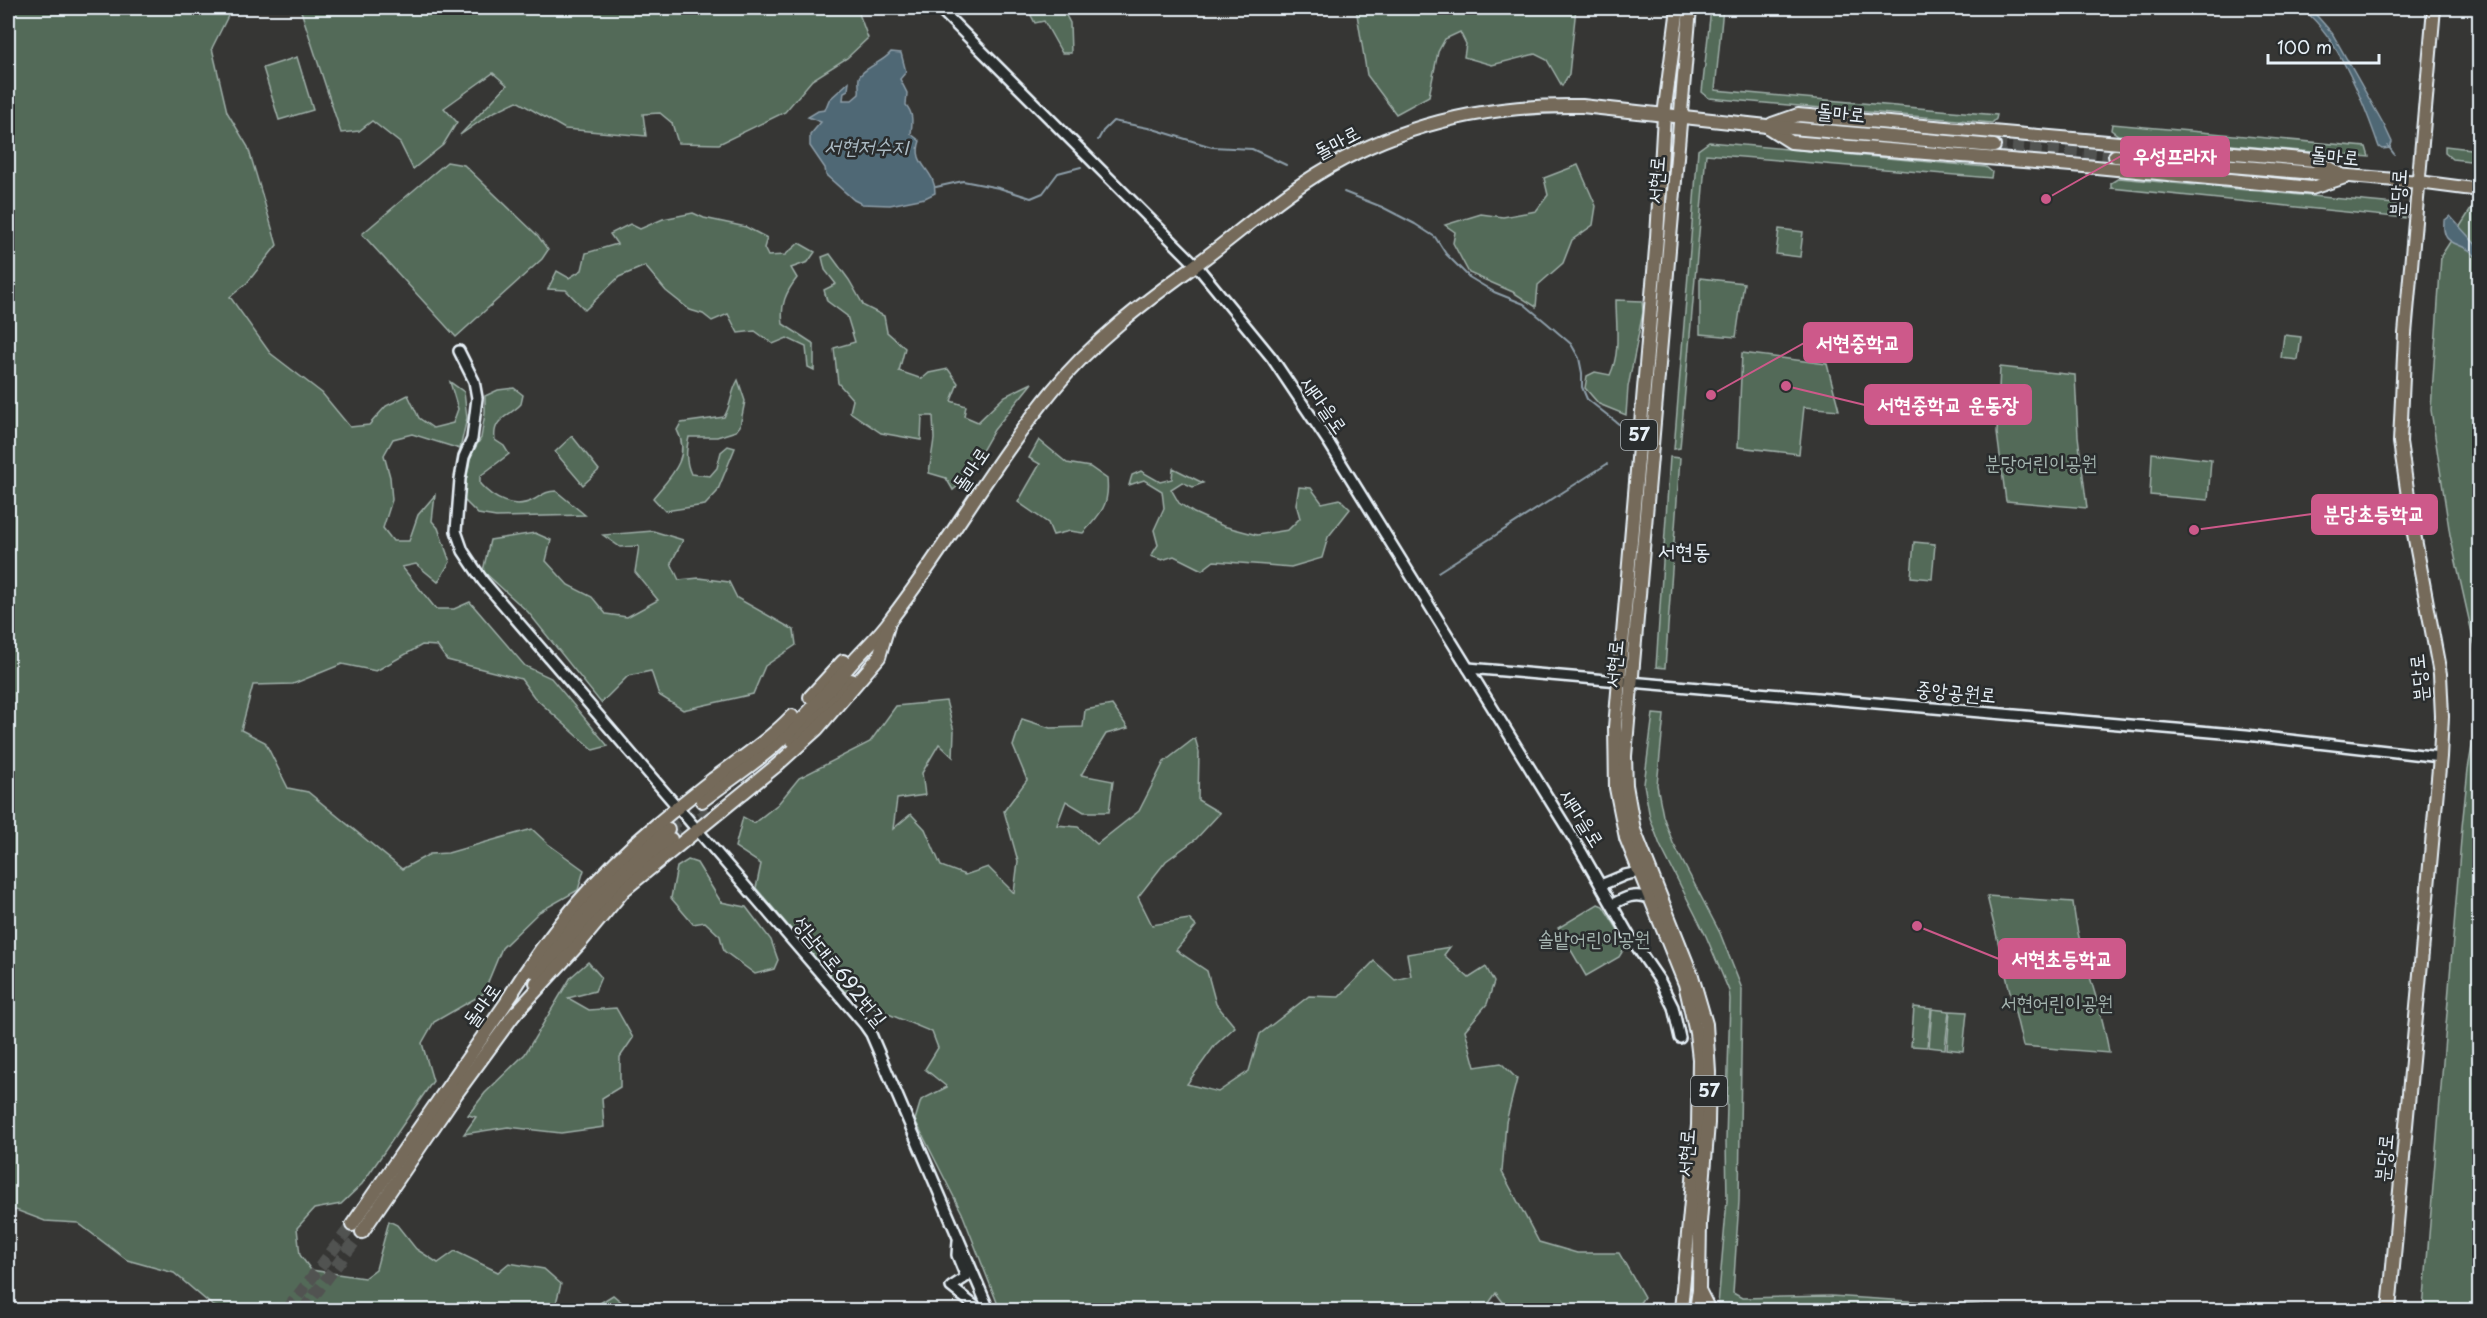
<svg xmlns="http://www.w3.org/2000/svg" width="2487" height="1318" viewBox="0 0 2487 1318" font-family="'Playpen Sans','Poor Story',sans-serif">
  <rect width="100%" height="100%" fill="#363634"/>
  <filter id="ink" filterUnits="userSpaceOnUse"><feTurbulence type="fractalNoise" baseFrequency=".0167" numOctaves="2"/><feDisplacementMap in="SourceGraphic" scale="12" xChannelSelector="R" yChannelSelector="G"/><feConvolveMatrix kernelMatrix="1 2 1 2 8 2 1 2 1" color-interpolation-filters="sRGB"/></filter>
  <g filter="url(#ink)">
    <!-- green -->
    <g fill="#536b58" stroke="#9eaea8" stroke-width="1.5">
      <path d="M8 8H232L212 48 227 112 248 147 277 245 247 283 230 297 270 353 322 393 350 427 369 425 386 406 408 395 419 418 433 428 453 423 458 409 450 382 464 392 467 418 460 449 412 434 393 439 384 455 390 477 392 500 383 528 393 541H409L418 515 435 495 432 521 438 528 450 562 438 582 416 564 402 567 436 609H454L470 602 525 666 551 678 608 746 593 750 534 697 521 679 447 660 437 646 422 645 376 671 342 664 293 684 253 685 241 730 265 742 288 788 308 792 402 869 430 854 448 853 532 829 548 844 584 870 578 890 539 912 502 948 483 994 434 1022 422 1043 433 1081 362 1184 341 1204 314 1209 297 1228 300 1255 311 1270 364 1278 376 1269 389 1221 397 1225 416 1249 438 1263 455 1251 498 1272 509 1263 544 1269 561 1284 556 1303 564 1310 597 1305 613 1295 631 1310H226L213 1306 174 1273 127 1260 78 1223 45 1221 16 1210 8 1213Z"/>
      <path d="M300 8H857L868 38 847 58 812 80 785 112 719 144 678 143 672 123 660 113 643 114 646 136 565 129 517 101 492 113 460 135 507 85 493 73 444 108 457 122 443 145 413 169 400 143 372 121 359 131 341 133Z"/>
      <path d="M1027 8H1062L1070 23 1071 53H1062L1044 21 1035 23Z"/>
      <path d="M1356 8H1576L1569 74 1562 86 1547 60 1535 54 1492 65 1464 57 1466 44 1460 32 1445 39 1438 52 1429 96 1396 114 1367 75Z"/>
      <path d="M1711 8H1723L1715 90 1997 115 1996 119 1992 123 1709 98 1702 92Z"/>
      <path d="M297 57 313 110 279 120 263 68Z"/>
      <path d="M2112 124 2366 147 2369 157 2118 135 2111 130Z"/>
      <path d="M1709 142 1986 167 1992 172 1991 178 1706 154 1680 448 1674 449 1698 150Z"/>
      <path d="M2445 146 2479 150V162L2452 159 2445 153Z"/>
      <path d="M447 162 464 165 538 236 548 250 542 259 456 337 362 234Z"/>
      <path d="M1578 165 1596 206 1593 225 1572 240 1563 263 1538 285 1536 307 1513 292 1469 273 1453 243 1455 232 1445 225 1481 214 1503 217 1536 211 1548 195 1544 178Z"/>
      <path d="M2119 178 2395 204 2405 214V218L2111 188V183Z"/>
      <path d="M2473 206 2480 207V1310H2423L2462 827 2468 769 2477 718 2479 664 2450 535 2431 410 2441 256Z"/>
      <path d="M693 213 704 218 746 227 767 238 764 248 768 256 785 255 799 243 815 252 808 262 791 268 797 278C786 292 780 305 783 324L814 344V370L808 367 806 347 787 338 773 344 755 331 738 333 728 314 712 321 703 314 690 310 666 291 645 266 619 277 585 310 566 290 548 289 557 271 569 278 582 270 586 253 617 244 610 234 630 224 640 229 663 219Z"/>
      <path d="M1779 229 1803 232 1800 257 1776 254Z"/>
      <path d="M830 254 849 280 864 306 884 316 887 332 905 348 899 371 922 379 929 373 948 369 958 383 951 401 966 406 964 416 978 422 1005 396 1032 383 994 430 966 479 953 490 946 478 929 473 934 439 933 416H922L921 440 881 433 850 412 853 400 838 383 834 348 855 342 847 316 827 301 824 290 836 284 825 270 822 257Z"/>
      <path d="M1700 278 1744 283 1736 337 1700 334Z"/>
      <path d="M1616 300 1642 301 1643 312 1628 387 1626 415 1599 404 1585 388 1587 376 1595 372 1610 375C1621 351 1616 326 1616 300Z"/>
      <path d="M2284 335 2301 337 2298 360 2281 358Z"/>
      <path d="M1742 353 1827 364 1839 410 1804 407 1799 454 1738 447Z"/>
      <path d="M2000 367 2075 375 2078 436 2087 508 2006 501 1997 433Z"/>
      <path d="M738 380 745 401 740 426 736 431 717 437H689C686 450 685 461 691 474L710 476 717 468 721 452 728 446 735 448 717 492 705 505 665 511 653 498C670 477 692 458 677 430L681 423 724 417C732 404 730 394 738 380Z"/>
      <path d="M514 388 523 395 521 404C509 417 492 418 495 440L504 446 509 454 480 476V484C493 499 514 510 533 500 542 495 546 491 556 491L585 515 496 517 478 514 463 499 470 457 481 438 485 413V396L498 390Z"/>
      <path d="M572 436 599 470 583 485 555 452Z"/>
      <path d="M1039 440 1067 463 1090 467 1107 479C1110 505 1100 515 1083 533L1070 531 1053 535 1048 523 1018 502 1040 464 1029 458Z"/>
      <path d="M2152 453 2211 460 2208 500 2150 495Z"/>
      <path d="M1670 457 1680 458 1665 668 1656 667Z"/>
      <path d="M1173 468 1203 483 1193 487 1182 482 1171 489 1179 503 1194 513 1223 526 1257 535 1288 530 1300 518 1296 504 1299 487 1311 488 1322 503 1340 499 1350 509 1328 537 1322 558 1291 567 1214 561 1202 570 1174 556 1162 560 1151 556 1158 545 1154 530 1164 508 1162 491 1144 480 1129 485 1132 475 1141 471 1160 482 1172 479Z"/>
      <path d="M653 531 683 540 671 563 679 580 699 578 729 582 737 598 794 630 796 645 765 666 753 694 683 710 659 695 651 671 628 676 601 703 528 612 483 571 490 540 535 533 551 540 546 561 568 585 592 597 606 614 627 617 658 600 635 572 639 546 620 547 603 535Z"/>
      <path d="M1914 542 1935 544 1932 579 1911 577Z"/>
      <path d="M946 701 954 731 953 757 939 744 922 773 925 795 897 799 893 829 911 814 925 829 941 866 965 875 988 867 1014 893 1018 861 1004 811 1027 780 1013 746 1022 719 1050 728 1083 727 1085 710 1112 705 1128 728 1106 734 1081 775 1113 781 1109 812H1084L1066 801 1057 825 1078 827 1097 844 1139 811 1164 762 1195 738 1199 752 1198 800 1220 813 1196 839 1166 861 1138 897 1152 925 1189 919 1196 926 1176 950 1207 971 1216 1004 1235 1027 1215 1045 1187 1084 1218 1092 1249 1071 1260 1034 1309 996 1339 997 1374 961 1395 980 1411 976 1407 954 1450 947 1444 955 1469 978 1486 967 1494 982 1487 1004 1465 1030 1475 1067 1501 1063 1517 1079 1506 1122 1502 1172 1539 1242 1577 1253H1619L1644 1297 1635 1310H1509L1496 1293 1484 1310H1000L962 1213 915 1120 921 1100 947 1087 925 1069 938 1048 932 1032 869 1006 860 981 842 994 809 950 756 888 761 864 735 847 743 817 754 823 778 804 799 778 870 742 896 706Z"/>
      <path d="M1653 714 1664 715 1657 785 1663 816 1673 843 1720 933 1742 989 1739 1201 1733 1293 1742 1298 1831 1296 1984 1306V1310H1729L1718 1305 1727 1200 1726 1141 1730 999 1729 991 1706 936 1660 845 1650 818 1644 784Z"/>
      <path d="M688 860 697 863 721 902 746 907 771 940 778 960 774 969 755 974 724 951 720 936 705 922 693 924 671 898 677 867Z"/>
      <path d="M1987 896 2073 902C2078 954 2102 1002 2109 1053L2023 1046Z"/>
      <path d="M1598 904 1603 906 1627 944 1619 957 1586 976 1558 928Z"/>
      <path d="M588 962 601 977 595 991 568 998 589 1010 616 1008 633 1038 620 1057V1087L602 1098 604 1127 561 1133 508 1127 464 1134 476 1117 468 1115 485 1093 525 1054 571 977Z"/>
      <path d="M1914 1007 1931 1009 1927 1047 1911 1046Z"/>
      <path d="M1932 1009 1949 1011 1945 1049 1929 1047Z"/>
      <path d="M1950 1011 1967 1012 1963 1051 1947 1049Z"/>
    </g>
    <!-- water -->
    <g fill="#506774" stroke="#8d9ea9" stroke-width="1.5">
      <path d="M2301 8H2310L2332 33 2384 125 2392 142 2390 148 2382 149 2379 147C2365 106 2337 34 2301 8Z"/>
      <path d="M891 52 901 53 906 72 900 79 907 93 906 105C914 114 912 123 911 134L920 141C911 165 936 169 935 193L925 198 890 205 862 204 854 200 826 175 825 168 810 146V135L821 122 808 117 818 111 825 110 829 100 849 82 848 90 844 92 843 100H852L859 94C860 89 858 83 859 78 861 69 884 62 891 52Z"/>
      <path d="M2450 216 2479 248V260C2476 257 2473 253 2469 250 2453 241 2442 244 2444 221Z"/>
    </g>
    <g fill="none" stroke-linecap="round" stroke-linejoin="round">
      <!-- stream -->
      <g stroke="#8d9ea9" stroke-width="2">
        <path d="M1098 140 1103 131 1113 121 1153 129 1212 147 1252 149 1286 165"/>
        <path d="M2388 146 2394 154"/>
        <path d="M936 187 963 181 999 188 1031 198 1043 193 1058 173 1081 167"/>
        <path d="M1344 192 1382 207 1415 224 1435 237 1446 254 1469 277 1494 292 1524 304 1548 324 1571 344 1579 358 1582 373V387L1587 399 1620 425"/>
        <path d="M1438 572 1607 464"/>
      </g>
      <!-- major-tunnel -->
      <g stroke="#515251" stroke-width="12" stroke-dasharray="12 6" stroke-linecap="butt">
        <path d="M1994 146 2115 156"/>
        <path d="M668 829 702 801"/>
        <path d="M671 839 709 811"/>
        <path d="M287 1310 352 1225"/>
        <path d="M303 1310 362 1232"/>
      </g>
      <!-- minor casing -->
      <g stroke="#e8f1f8" stroke-width="14">
        <g id="minor">
          <path d="M939 8 1196 265 1272 358 1329 443 1581 851 1630 937 1660 981 1673 1007 1680 1038"/>
          <path d="M459 351 474 381 477 398 472 439 464 457 460 479 456 531 463 551 483 581 864 1024 871 1034 989 1310"/>
          <path d="M1468 668 2246 735 2440 757"/>
          <path d="M1601 885 1625 875 1644 871"/>
          <path d="M1613 904C1626 897 1634 893 1649 898"/>
          <path d="M958 1241 957 1255 966 1277 951 1287 980 1310"/>
        </g>
      </g>
      <!-- major casing -->
      <g stroke="#e8f1f8" stroke-width="16">
        <g id="major">
          <path d="M1678 8 1664 115 1657 237 1615 727 1616 788 1626 838 1685 984 1696 1033 1699 1059 1698 1125 1681 1310"/>
          <path d="M1690 8 1625 756 1626 785 1634 830 1692 976 1706 1024 1709 1072 1708 1123 1700 1222 1699 1289 1696 1310"/>
          <path d="M1772 124 1798 115 2314 160 2345 177"/>
          <path d="M1769 128 1791 142 2096 167 2312 188 2345 177"/>
          <path d="M2115 156 2419 182 2480 190"/>
          <path d="M810 697 843 661"/>
          <path d="M793 741 851 680"/>
          <path d="M702 801C725 783 750 767 772 748 801 722 827 692 852 663 865 648 880 635 891 619 948 545 993 463 1053 390 1092 342 1143 303 1193 267 1231 239 1266 208 1305 182 1388 127 1483 104 1582 106L1767 126 1994 146"/>
          <path d="M533 971 615 874 668 829"/>
          <path d="M536 983 617 884 671 839"/>
          <path d="M508 999C548 934 597 874 656 825 675 809 694 794 713 779 740 759 769 740 792 716"/>
          <path d="M511 1018 581 942 625 889 776 766 817 729 879 657 888 626"/>
          <path d="M352 1225 513 993"/>
          <path d="M362 1232 456 1094 516 1012"/>
          <path d="M1699 1290 1709 1310"/>
          <path d="M2389 1310 2440 757 2442 716 2440 674 2412 523 2400 442 2405 334 2434 8"/>
        </g>
      </g>
      <!-- minor -->
      <use href="#minor" stroke="#2a2d2e" stroke-width="9"/>
      <!-- major -->
      <use href="#major" stroke="#746a5a" stroke-width="12"/>
    </g>
  </g>
  <g text-anchor="middle" stroke-width="5" stroke-linejoin="round" paint-order="stroke">
    <!-- shield labels -->
    <g fill="#2a2d2e" stroke="#afb6bb" stroke-width="1.5">
      <rect x="1621" y="420" width="36" height="30" rx="4.5"/>
      <rect x="1691" y="1076" width="36" height="30" rx="4.5"/>
    </g>
    <g font-size="18" font-weight="bold" fill="#e8f1f8">
      <text x="1639" y="441">57</text>
      <text x="1709" y="1097">57</text>
    </g>
    <!-- street labels -->
    <g font-size="20" fill="#e8f1f8" stroke="#2a2d2e">
      <text transform="translate(1841 113) rotate(5)" y="7">돌마로</text>
      <text transform="translate(1337 142) rotate(-28)" y="7">돌마로</text>
      <text transform="translate(2335 156) rotate(5)" y="7">돌마로</text>
      <text transform="translate(1656 180) rotate(-86)" y="7">서현로</text>
      <text transform="translate(2398 193) rotate(-87)" y="7">분당로</text>
      <text transform="translate(1324 405) rotate(55)" y="7">새마을로</text>
      <text transform="translate(971 469) rotate(-56)" y="7">돌마로</text>
      <text transform="translate(1614 664) rotate(-85)" y="7">서현로</text>
      <text transform="translate(2419 678) rotate(-96)" y="7">분당로</text>
      <text transform="translate(1956 692) rotate(5)" y="7">중앙공원로</text>
      <text transform="translate(1582 818) rotate(58)" y="7">새마을로</text>
      <text transform="translate(840 971) rotate(51)" y="7">성남대로692번길</text>
      <text transform="translate(482 1005) rotate(-55)" y="7">돌마로</text>
      <text transform="translate(1686 1153) rotate(-86)" y="7">서현로</text>
      <text transform="translate(2384 1158) rotate(-85)" y="7">분당로</text>
    </g>
    <!-- park labels -->
    <g font-size="20" fill="#a5b5b0" stroke="#2a2d2e">
      <text x="2041" y="470">분당어린이공원</text>
      <text x="1594" y="946">솔밭어린이공원</text>
      <text x="2057" y="1010">서현어린이공원</text>
    </g>
    <!-- water labels -->
    <g font-size="21" font-style="italic" fill="#abbac3" stroke="#2a2d2e">
      <text x="866" y="154">서현저수지</text>
    </g>
    <!-- quarter labels -->
    <g font-size="22" fill="#e8f1f8" stroke="#2a2d2e">
      <text x="1684" y="559">서현동</text>
    </g>
  </g>
  <!-- callouts -->
  <path fill="none" stroke="#cd598a" stroke-width="2" d="M2046 199L2121 156M1711 395L1804 343M1786 386L1865 405M2194 530L2312 514M1917 926L1999 959"/>
  <g fill="#cd598a" stroke="#2a2d2e" stroke-width="2">
    <circle cx="2046" cy="199" r="6"/>
    <circle cx="1711" cy="395" r="6"/>
    <circle cx="1786" cy="386" r="6"/>
    <circle cx="2194" cy="530" r="6"/>
    <circle cx="1917" cy="926" r="6"/>
  </g>
  <g fill="#cd598a" stroke="#cd598a" stroke-width="2">
    <rect x="2121" y="137" width="108" height="39" rx="6"/>
    <rect x="1804" y="323" width="108" height="39" rx="6"/>
    <rect x="1865" y="385" width="166" height="39" rx="6"/>
    <rect x="2312" y="495" width="125" height="39" rx="6"/>
    <rect x="1999" y="939" width="126" height="39" rx="6"/>
  </g>
  <g font-size="21" text-anchor="middle" font-weight="bold" fill="#fff">
    <text x="2175" y="163">우성프라자</text>
    <text x="1858" y="350">서현중학교</text>
    <text x="1948" y="412">서현중학교 운동장</text>
    <text x="2374" y="521">분당초등학교</text>
    <text x="2062" y="966">서현초등학교</text>
  </g>
  <!-- margin -->
  <rect width="2487" height="1318" fill="none" stroke="#2a2d2e" stroke-width="30"/>
  <rect x="15" y="15" width="2457" height="1288" fill="none" stroke="#e8f1f8" stroke-width="2" filter="url(#ink)"/>
  <!-- scale -->
  <path d="M2268 54v9h111v-9" fill="none" stroke="#e8f1f8" stroke-width="3"/>
  <text x="2277" y="54" font-size="18" fill="#e8f1f8" stroke="#2a2d2e" stroke-width="4.5" paint-order="stroke">100 m</text>
</svg>
